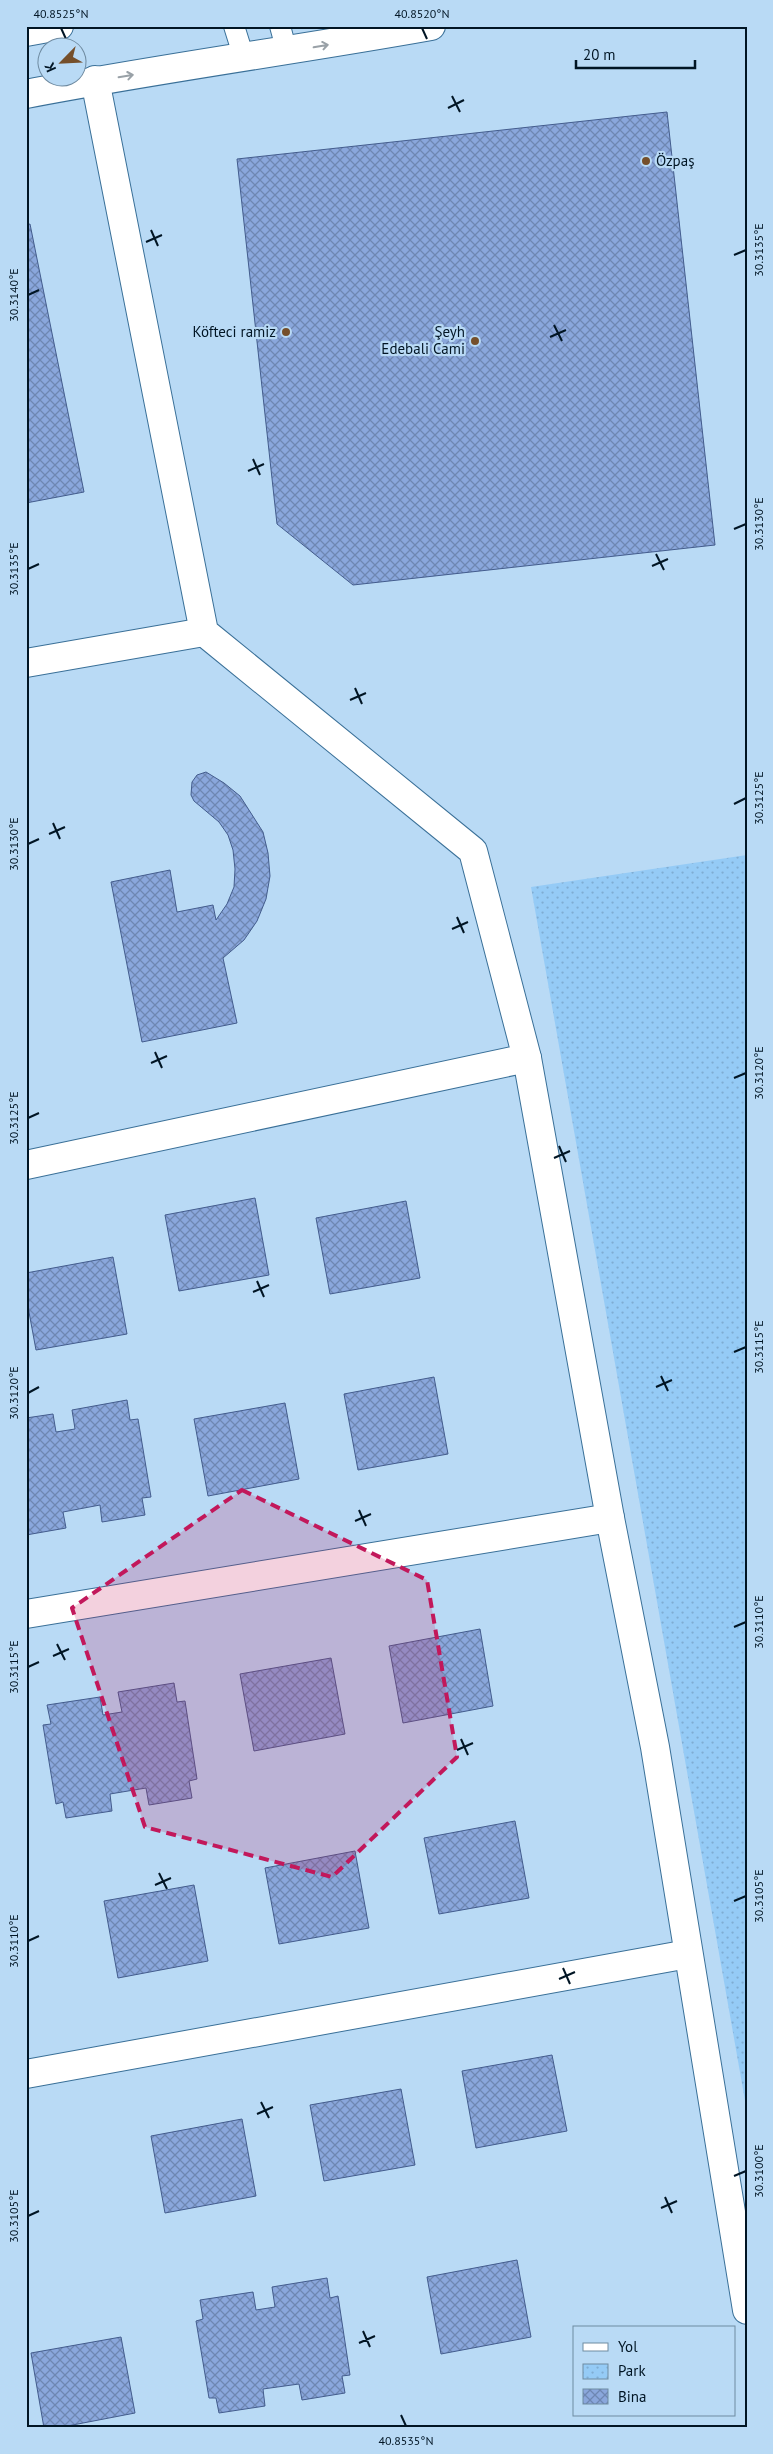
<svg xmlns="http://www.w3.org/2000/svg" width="773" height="2454" viewBox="0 0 773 2454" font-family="'PT Sans',sans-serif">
  <defs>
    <pattern id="park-dots" width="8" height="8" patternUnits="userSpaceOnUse" patternTransform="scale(1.25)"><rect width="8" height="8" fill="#95cbf6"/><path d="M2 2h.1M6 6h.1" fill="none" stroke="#7fadd3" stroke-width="1.8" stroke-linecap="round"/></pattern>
    <pattern id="building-cross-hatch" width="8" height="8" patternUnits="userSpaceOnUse" patternTransform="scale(1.25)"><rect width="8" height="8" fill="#8aa7dc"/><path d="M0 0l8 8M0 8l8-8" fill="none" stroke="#6e87b2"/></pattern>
  </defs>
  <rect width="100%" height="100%" fill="#b9daf5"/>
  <!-- park -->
  <path fill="url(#park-dots)" d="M747 855V2112L531 887Z"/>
  <!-- building -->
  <g fill="url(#building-cross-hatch)" stroke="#435c8d">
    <path d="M667 112 715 545 353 585 277 524 237 159Z"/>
    <path d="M30 224 84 492 26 503V225Z"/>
    <path d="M206 772 224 783 240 796 263 832 268 853 270 876 266 899 257 921 244 940 223 958 237 1023 142 1042 111 882 170 870 177 912 213 905 216 920 227 904 234 887 235 869 233 850 228 835 219 822 194 801 191 795 192 782 197 775Z"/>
    <path d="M255 1198 269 1275 179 1291 165 1215Z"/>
    <path d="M406 1201 420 1278 330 1294 316 1218Z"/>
    <path d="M113 1257 127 1334 36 1350 26 1296V1273Z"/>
    <path d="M434 1377 448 1454 358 1470 344 1394Z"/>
    <path d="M127 1400 130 1420 138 1419 151 1497 142 1498 145 1515 102 1522 100 1505 63 1512 66 1528 26 1535V1418L53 1414 56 1432 75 1429 72 1410Z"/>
    <path d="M285 1403 299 1479 208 1496 194 1419Z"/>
    <path d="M480 1629 493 1706 403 1723 389 1646Z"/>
    <path d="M331 1658 345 1734 254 1751 240 1674Z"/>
    <path d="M174 1683 177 1702 185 1701 197 1779 189 1781 192 1798 149 1805 146 1788 110 1794 112 1811 66 1818 63 1802 56 1804 43 1725 51 1724 47 1705 100 1697 103 1715 122 1712 118 1692Z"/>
    <path d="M515 1821 529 1898 439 1914 424 1838Z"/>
    <path d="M355 1851 369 1928 279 1944 265 1868Z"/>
    <path d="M194 1885 208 1961 118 1978 104 1901Z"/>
    <path d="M552 2055 567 2131 476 2148 462 2071Z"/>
    <path d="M401 2089 415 2165 324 2181 310 2105Z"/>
    <path d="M242 2119 256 2196 165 2213 151 2136Z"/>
    <path d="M517 2260 531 2337 441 2354 427 2277Z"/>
    <path d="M327 2278 330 2298 338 2296 350 2375 342 2376 345 2393 302 2400 299 2384 263 2389 265 2406 219 2413 216 2398H209L196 2321 203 2319 200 2300 253 2292 256 2310 275 2307 272 2287Z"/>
    <path d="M121 2337 135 2413 57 2428H44L31 2353Z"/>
  </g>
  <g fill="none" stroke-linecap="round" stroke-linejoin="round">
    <!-- service casing -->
    <g stroke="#3a7098" stroke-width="22">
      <g id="service">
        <path d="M234 26 244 58"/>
        <path d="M280 26 287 52"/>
      </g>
    </g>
    <!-- minor casing -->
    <g stroke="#3a7098" stroke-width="30">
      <g id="minor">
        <path d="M95 80 204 632 473 851 527 1058 610 1518 655 1747 747 2310"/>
        <path d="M26 663 204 632"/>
        <path d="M26 1165 527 1058"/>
        <path d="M26 1614 610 1518"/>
        <path d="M26 2074 688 1954"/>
      </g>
    </g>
    <!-- tertiary casing -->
    <g stroke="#3a7098" stroke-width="30">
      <g id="tertiary">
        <path d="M26 32 59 26"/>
        <path d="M26 94C161 68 297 50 431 26"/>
      </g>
    </g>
    <!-- service -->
    <use href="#service" stroke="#fff" stroke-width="20"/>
    <!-- minor -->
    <use href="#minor" stroke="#fff" stroke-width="28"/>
    <!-- tertiary -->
    <use href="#tertiary" stroke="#fff" stroke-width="28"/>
  </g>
  <!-- one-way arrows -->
  <defs><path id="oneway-shaft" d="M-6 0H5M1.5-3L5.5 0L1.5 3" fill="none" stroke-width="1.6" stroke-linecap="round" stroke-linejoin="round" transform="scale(1.25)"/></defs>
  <g stroke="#99a1a7">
    <use href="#oneway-shaft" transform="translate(321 46) rotate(-10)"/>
    <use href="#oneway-shaft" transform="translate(126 76) rotate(-9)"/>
  </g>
  <!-- marked area -->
  <path fill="#c2185b" fill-opacity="0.2" stroke="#c2185b" stroke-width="4" stroke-dasharray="10 6" stroke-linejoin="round" d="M242 1490 427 1580 457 1757 332 1877 145 1827 72 1608Z"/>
  <!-- ticks -->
  <path fill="none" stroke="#011524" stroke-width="2" d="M61 28 66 39M422 28 427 39M452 96 460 112M448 108 464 100M151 230 158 246M146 242 162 235M734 255 746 250M28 295 39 290M554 325 562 341M550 337 566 330M253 459 260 475M248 471 264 464M734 529 746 524M656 554 664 570M652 566 668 559M28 569 39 564M355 688 362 704M350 700 366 693M734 804 746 798M53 823 60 839M49 834 65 827M28 844 39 839M457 917 464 933M452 929 468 922M155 1052 162 1068M151 1063 167 1056M734 1078 746 1073M28 1118 39 1113M559 1146 566 1162M554 1158 570 1151M257 1281 264 1297M253 1292 269 1285M734 1352 746 1347M661 1376 668 1391M656 1387 672 1380M28 1393 39 1387M359 1510 366 1526M355 1521 371 1514M734 1627 746 1622M57 1644 65 1660M53 1656 69 1649M28 1667 39 1662M461 1739 468 1755M457 1750 473 1743M159 1873 167 1889M155 1885 171 1878M734 1901 746 1896M28 1941 39 1936M563 1968 570 1984M559 1979 575 1972M261 2102 269 2118M257 2114 273 2107M734 2176 746 2171M665 2197 672 2213M661 2208 677 2201M28 2216 39 2211M363 2331 370 2347M359 2343 375 2336M401 2415 406 2426"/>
  <!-- markers -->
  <g fill="#754f2b" stroke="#b9daf5" stroke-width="2">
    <circle cx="646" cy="161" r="5"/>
    <circle cx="286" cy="332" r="5"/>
    <circle cx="475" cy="341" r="5"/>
  </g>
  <g text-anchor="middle" stroke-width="4.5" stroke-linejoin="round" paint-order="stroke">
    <!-- poi labels -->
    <g font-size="15" fill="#011524" stroke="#b9daf5" text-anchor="end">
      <text x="656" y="166" text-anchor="start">Özpaş</text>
      <text x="276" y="337">Köfteci ramiz</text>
      <text x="465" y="337">Şeyh<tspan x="465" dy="17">Edebali Cami</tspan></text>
    </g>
  </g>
  <!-- border -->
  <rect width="773" height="2454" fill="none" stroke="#b9daf5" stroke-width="55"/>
  <!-- legend -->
  <rect x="573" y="2326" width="162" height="90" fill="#b9daf5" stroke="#6f8ba1"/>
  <rect x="583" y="2343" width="25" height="8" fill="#ffffff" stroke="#6f8ba1"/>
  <text x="618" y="2352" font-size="15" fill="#011524">Yol</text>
  <rect x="583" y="2364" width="25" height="15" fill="url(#park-dots)" stroke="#6f8ba1"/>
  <text x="618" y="2376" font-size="15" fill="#011524">Park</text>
  <rect x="583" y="2389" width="25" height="15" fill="url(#building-cross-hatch)" stroke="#6f8ba1"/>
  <text x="618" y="2402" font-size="15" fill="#011524">Bina</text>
  <!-- north arrow -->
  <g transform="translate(62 62) rotate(246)"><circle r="24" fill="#b9daf5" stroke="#6f8ba1"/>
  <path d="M0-4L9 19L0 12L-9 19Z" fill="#754f2b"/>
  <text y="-8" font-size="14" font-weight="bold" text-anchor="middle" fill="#011524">K</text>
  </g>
  <!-- scale -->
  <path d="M576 60v8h119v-8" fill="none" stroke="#011524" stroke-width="2.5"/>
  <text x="583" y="60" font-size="15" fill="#011524" stroke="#b9daf5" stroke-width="4" paint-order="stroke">20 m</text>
  <rect x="28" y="28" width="718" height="2398" fill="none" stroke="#011524" stroke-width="2"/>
  <g font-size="12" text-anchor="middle" fill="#011524">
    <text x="61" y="18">40.8525°N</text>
    <text x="422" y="18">40.8520°N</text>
    <text transform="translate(759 250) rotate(-90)" y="4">30.3135°E</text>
    <text transform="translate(14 295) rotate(-90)" y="4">30.3140°E</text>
    <text transform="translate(759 524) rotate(-90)" y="4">30.3130°E</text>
    <text transform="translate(14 569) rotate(-90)" y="4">30.3135°E</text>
    <text transform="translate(759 798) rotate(-90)" y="4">30.3125°E</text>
    <text transform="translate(14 844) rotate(-90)" y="4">30.3130°E</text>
    <text transform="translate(759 1073) rotate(-90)" y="4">30.3120°E</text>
    <text transform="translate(14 1118) rotate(-90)" y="4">30.3125°E</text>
    <text transform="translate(759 1347) rotate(-90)" y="4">30.3115°E</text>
    <text transform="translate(14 1393) rotate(-90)" y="4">30.3120°E</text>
    <text transform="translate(759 1622) rotate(-90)" y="4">30.3110°E</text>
    <text transform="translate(14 1667) rotate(-90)" y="4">30.3115°E</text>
    <text transform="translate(759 1896) rotate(-90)" y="4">30.3105°E</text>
    <text transform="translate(14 1941) rotate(-90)" y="4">30.3110°E</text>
    <text transform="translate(759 2171) rotate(-90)" y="4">30.3100°E</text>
    <text transform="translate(14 2216) rotate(-90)" y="4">30.3105°E</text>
    <text x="406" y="2445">40.8535°N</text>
  </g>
</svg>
